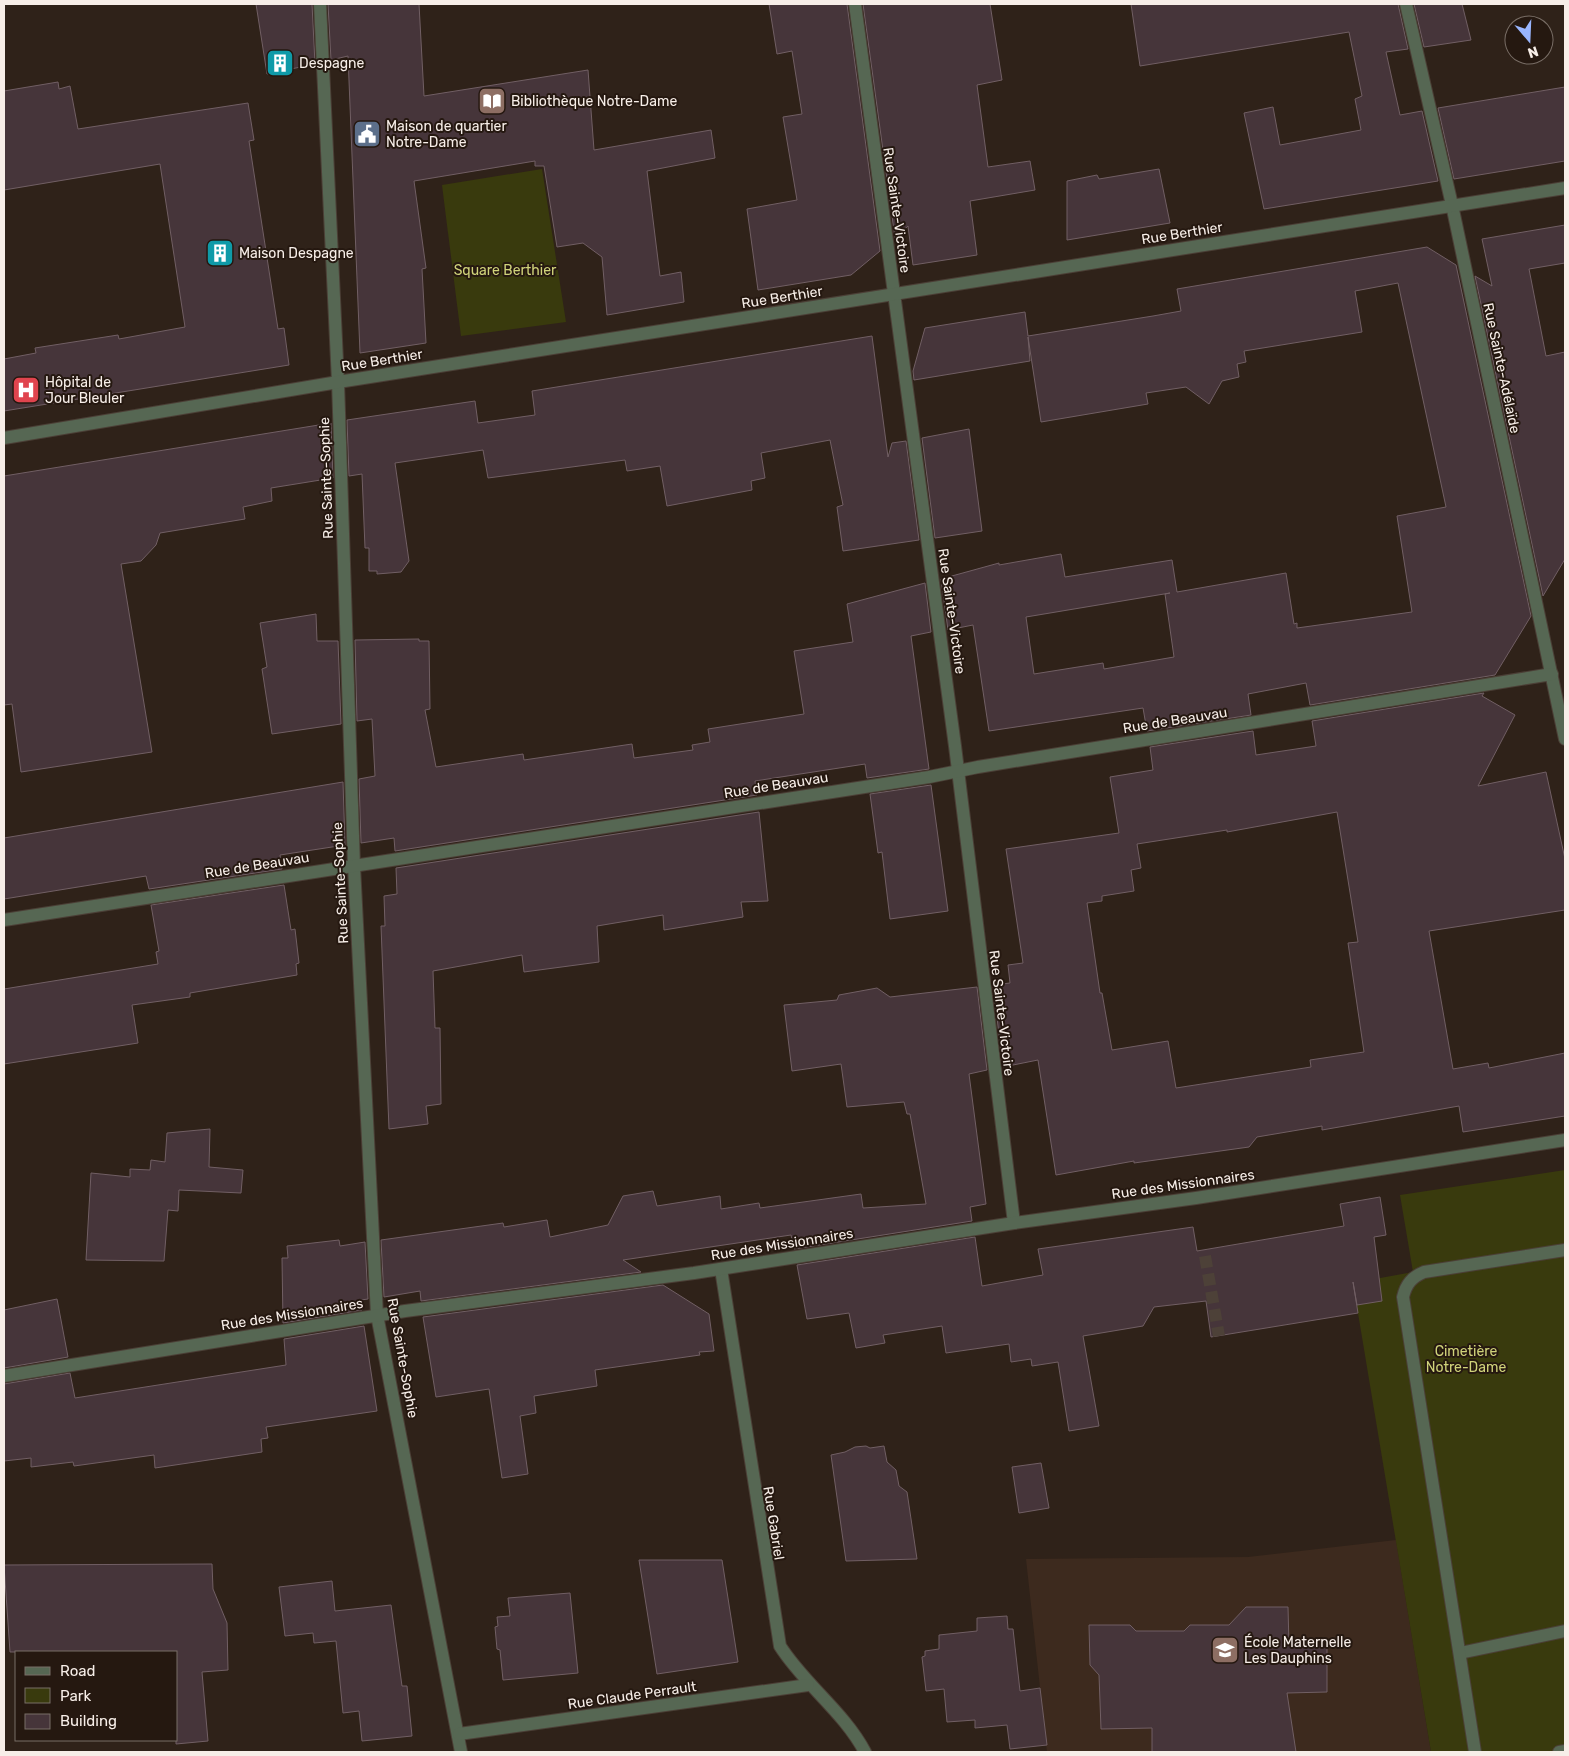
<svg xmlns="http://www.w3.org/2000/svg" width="1569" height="1756" viewBox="0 0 1569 1756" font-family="Rubik,sans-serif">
  <rect width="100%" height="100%" fill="#2f2219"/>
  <!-- built -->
  <path fill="#3d2a1e" d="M1396 1540 1431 1752H1047L1026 1559 1248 1557Z"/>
  <!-- green -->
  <g fill="#393a0d">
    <path d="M542 169 566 322 461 336 442 185Z"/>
    <path d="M1565 1170V1752H1431L1353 1283 1413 1272 1400 1195Z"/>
  </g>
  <!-- building -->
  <g fill="#46353a" stroke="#715f64" fill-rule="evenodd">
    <path d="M256 4H312L315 64 267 74Z"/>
    <path d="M328 4H419L424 96 588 70 594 150 711 130 715 158 647 171 660 276 681 272 684 302 607 315 602 257 583 243 557 247 544 166H535V161L414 181 426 268 422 269 426 343 360 353 348 56 331 60Z"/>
    <path d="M769 4H847L880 251 851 275 758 290 747 209 797 200 783 117 802 114 792 51 777 54Z"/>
    <path d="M863 4H990L1002 80 977 85 988 167 1030 161 1035 190 970 201 977 255 913 265 908 226 895 238Z"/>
    <path d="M1131 4H1398L1408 49 1386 52 1400 115 1422 111 1438 181 1264 209 1244 113 1273 107 1280 145 1361 130 1355 99 1362 96 1349 32 1140 66Z"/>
    <path d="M1414 4H1462L1471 40 1424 47Z"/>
    <path d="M58 82 59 89 70 86 78 129 248 103 254 140 249 141 278 329 284 328 289 365 4 411V359L36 353 35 348 118 335 119 339 185 327 160 164 4 190V91Z"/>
    <path d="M1565 87V161L1454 179 1438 108Z"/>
    <path d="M1159 169 1170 223 1067 240V181L1097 175 1099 179Z"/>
    <path d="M1565 225V263L1529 269 1546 356 1565 352V559L1543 596 1475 276 1492 286 1482 239Z"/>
    <path d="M1427 247 1456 265 1531 616 1495 675 1310 705 1306 683 1248 694 1251 715 1147 731 1143 708 989 731 973 625 948 630 941 579 999 563V565L1061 554 1065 577 1172 560 1177 592 1286 573 1294 624 1297 623V628L1412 612 1397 516 1446 507 1398 283 1355 291 1362 332 1244 351 1246 362 1237 364 1239 377 1222 381 1209 404 1186 387 1146 393 1148 404 1041 422 1028 337 1030 361 914 380 913 371 925 328 1025 312 1028 336 1153 316 1181 311 1177 289ZM1170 593 1165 594 1174 657 1104 669 1103 663 1034 674 1026 617Z"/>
    <path d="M872 336 888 457 892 443 906 441 919 540 843 551 837 507 843 505 830 440 761 453 765 478 751 481 752 490 667 506 660 466 627 471 625 460 488 478 483 450 395 463 409 561 401 572 377 574V571H369V548H365L362 474 349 476 347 420 475 401 478 423 535 415 532 391Z"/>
    <path d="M331 423 333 478 271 488 272 501 243 507 245 519 160 533 156 545 141 561 121 564 152 752 21 772 12 704 4 705V476Z"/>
    <path d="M969 429 982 531 935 538 922 438Z"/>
    <path d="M925 583 931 632 911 636 929 769 867 778 865 764 755 781 757 795 395 851 394 838 361 843 359 779 375 776 372 719 357 721 355 640 419 639V641H429L430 709 425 710 436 767 523 754 524 760 632 744 634 758 693 750 692 745 710 742 708 729 804 714 794 651 853 642 847 604Z"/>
    <path d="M316 614 317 641H338L341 724 272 734 262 669 267 667 260 623Z"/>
    <path d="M1484 693 1482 696 1515 715 1478 786 1546 772 1565 859V910L1429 931 1453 1069 1488 1063 1489 1068 1565 1053V1116L1463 1132 1459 1106 1322 1130V1126L1257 1137 1249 1147 1134 1163V1161L1056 1175 1038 1060 1003 1067 993 985 1010 983 1008 965 1023 963 1006 849 1119 833 1110 777 1153 770 1150 747 1253 731 1256 755 1316 746 1312 721ZM1337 812 1358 942 1348 943 1364 1052 1310 1060 1311 1067 1176 1088 1168 1041 1112 1050 1102 993H1100L1087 903 1102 901V896L1134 891 1131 870 1141 868 1137 844 1227 830V832Z"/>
    <path d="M343 782 345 845 280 855 282 869 149 889 146 876 4 899V838Z"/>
    <path d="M931 785 948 911 890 919 882 852 878 853 870 794Z"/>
    <path d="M759 812 768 901 741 902 743 917 664 930 663 915 597 926 599 962 524 972 522 955 433 971 435 1028H440L441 1104 426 1106 428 1124 389 1129 381 926H385L384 896 397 894 396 868Z"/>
    <path d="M284 885 291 930 295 929 299 963 296 964 297 975 190 993V997L132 1005 138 1043 4 1064V989L158 964 156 952 159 951 151 905Z"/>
    <path d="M977 987 987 1070 969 1074 986 1204 970 1207 972 1221 794 1249 791 1235 623 1260 641 1272 421 1301 420 1291 384 1297 381 1240 503 1223 504 1227 547 1220 550 1237 608 1225 623 1196 653 1191 657 1206 720 1196 721 1209 759 1203 760 1208 861 1194 863 1208 926 1204 910 1114H907L904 1102 847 1107 841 1064 792 1071 784 1005 837 1000 839 995 877 988 890 997Z"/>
    <path d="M210 1129 209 1167 243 1170 241 1193 179 1190 178 1211 168 1210 164 1261 86 1260 91 1173 130 1177V1169L150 1170 151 1160 165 1162 167 1133Z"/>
    <path d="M1380 1197 1386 1235 1374 1237 1382 1301 1357 1305 1353 1282 1358 1313 1211 1337 1206 1301 1154 1307 1143 1326 1083 1336 1099 1426 1069 1431 1058 1362 1032 1366 1031 1359 1011 1362 1009 1344 946 1353 942 1326 883 1335 885 1343 856 1348 849 1313 807 1319 797 1265 975 1237 982 1286 1043 1275 1038 1249 1193 1227 1197 1251 1344 1226 1340 1204Z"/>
    <path d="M339 1240 340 1246 365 1242 368 1299 361 1300 362 1310 283 1323 282 1258H288L287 1246Z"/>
    <path d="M663 1285 709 1314 714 1351 699 1352 700 1355 595 1370 597 1386 534 1396 536 1413 520 1416 528 1474 502 1478 489 1389 436 1397 423 1317Z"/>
    <path d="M57 1299 68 1357 4 1368V1310Z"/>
    <path d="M364 1326 377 1411 266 1427 268 1438 261 1439 262 1452 155 1468 154 1455 74 1466 73 1462 31 1467V1458L4 1461V1384L70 1373 75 1398 286 1365 284 1339Z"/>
    <path d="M866 1446 870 1448 884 1446 887 1462 896 1470 899 1486 907 1492 917 1559 846 1561 831 1455 845 1452 855 1447Z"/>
    <path d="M1041 1463 1049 1508 1019 1513 1012 1467Z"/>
    <path d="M639 1560H722L738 1662 657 1674Z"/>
    <path d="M212 1564 213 1589 227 1623 228 1670 202 1672 208 1741 176 1744V1652H10L4 1565Z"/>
    <path d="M332 1581 335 1611 391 1605 402 1686H407L412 1736 362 1741 359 1711 343 1713 336 1641 314 1643 313 1633 285 1636 279 1587Z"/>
    <path d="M570 1593 578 1673 503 1680 500 1650 497 1649 495 1627 498 1626 497 1617 510 1616 508 1598Z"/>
    <path d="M1246 1607H1288L1289 1646H1327V1692L1287 1693 1296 1752H1152V1728L1101 1729 1099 1675 1090 1665 1089 1625H1130L1136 1631H1184L1190 1625H1229Z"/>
    <path d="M1007 1616 1008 1629H1013L1020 1691 1040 1688 1047 1745 1010 1749 1007 1725 975 1728V1720L947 1722 944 1689 926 1691 922 1657 925 1656V1651L939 1649V1635L977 1631V1618Z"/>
  </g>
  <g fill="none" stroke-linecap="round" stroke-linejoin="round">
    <!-- minor-tunnel -->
    <path stroke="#4d4138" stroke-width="12" stroke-dasharray="12 6" stroke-linecap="butt" d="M1205 1256 1219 1336"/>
    <!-- minor casing -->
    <g stroke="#4b3f36" stroke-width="14">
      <g id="minor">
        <path d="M320 4 338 382 354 866 377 1315 461 1752"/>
        <path d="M855 4 955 746 1014 1223"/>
        <path d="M1406 4 1452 205 1565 739"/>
        <path d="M4 438 338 382 1565 188"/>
        <path d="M4 920 929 777 978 767 1552 674"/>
        <path d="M721 1269 780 1646C804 1684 844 1712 865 1752"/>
        <path d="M4 1376 405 1311 694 1273 1014 1223 1196 1198 1565 1140"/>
        <path d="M1460 1653 1565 1631"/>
        <path d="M459 1734 808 1685"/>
        <path d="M1475 1752 1403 1297C1406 1284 1412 1277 1424 1272L1565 1250"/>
        <path d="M1559 1752 1565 1751"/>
      </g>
    </g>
    <!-- minor -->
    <use href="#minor" stroke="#566753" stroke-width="12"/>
  </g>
  <!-- icons -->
  <defs>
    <g id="building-square" transform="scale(1.4375)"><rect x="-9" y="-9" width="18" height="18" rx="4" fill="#0f9aa8" stroke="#251810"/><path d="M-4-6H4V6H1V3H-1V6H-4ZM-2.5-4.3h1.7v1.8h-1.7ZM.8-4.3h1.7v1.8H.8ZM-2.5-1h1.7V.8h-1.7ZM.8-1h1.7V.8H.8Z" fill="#fff"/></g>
    <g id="library-square" transform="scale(1.4375)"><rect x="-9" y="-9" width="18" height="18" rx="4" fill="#8d6e63" stroke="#251810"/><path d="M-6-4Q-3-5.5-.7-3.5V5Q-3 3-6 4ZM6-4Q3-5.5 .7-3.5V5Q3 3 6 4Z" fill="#fff"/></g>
    <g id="civic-square" transform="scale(1.4375)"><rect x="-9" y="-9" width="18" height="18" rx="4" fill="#5c6f8a" stroke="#251810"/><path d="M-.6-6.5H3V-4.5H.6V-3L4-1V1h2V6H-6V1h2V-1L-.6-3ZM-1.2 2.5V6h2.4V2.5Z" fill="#fff"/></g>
    <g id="hospital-square" transform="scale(1.4375)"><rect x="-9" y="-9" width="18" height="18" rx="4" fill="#e0444e" stroke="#251810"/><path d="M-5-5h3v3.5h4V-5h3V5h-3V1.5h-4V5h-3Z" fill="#fff"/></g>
    <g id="school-square" transform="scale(1.4375)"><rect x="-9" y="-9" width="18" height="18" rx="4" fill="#8d6e63" stroke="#251810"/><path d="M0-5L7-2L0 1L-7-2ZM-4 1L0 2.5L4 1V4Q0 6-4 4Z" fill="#fff"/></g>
  </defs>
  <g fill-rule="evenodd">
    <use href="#building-square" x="280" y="63"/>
    <use href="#library-square" x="492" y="101"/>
    <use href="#civic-square" x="367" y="134"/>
    <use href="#building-square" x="220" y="253"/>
    <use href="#hospital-square" x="26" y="390"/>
    <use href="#school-square" x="1225" y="1650"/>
  </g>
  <g text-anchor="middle" stroke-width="4" stroke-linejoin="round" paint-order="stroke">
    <!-- poi labels -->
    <g font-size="14" fill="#f7eee8" stroke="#251810" text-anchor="start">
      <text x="299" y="68">Despagne</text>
      <text x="511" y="106">Bibliothèque Notre-Dame</text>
      <text x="386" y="131">Maison de quartier<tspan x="386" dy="16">Notre-Dame</tspan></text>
      <text x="239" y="258">Maison Despagne</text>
      <text x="45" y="387">Hôpital de<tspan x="45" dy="16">Jour Bleuler</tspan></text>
      <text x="1244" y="1647">École Maternelle<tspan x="1244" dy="16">Les Dauphins</tspan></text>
    </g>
    <!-- street labels -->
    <g font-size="14" fill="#f7eee8" stroke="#251810">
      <text transform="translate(897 210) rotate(82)" y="5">Rue Sainte-Victoire</text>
      <text transform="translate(1182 233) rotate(-9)" y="5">Rue Berthier</text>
      <text transform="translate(782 297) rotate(-9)" y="5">Rue Berthier</text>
      <text transform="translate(382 360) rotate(-9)" y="5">Rue Berthier</text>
      <text transform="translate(1502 368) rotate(78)" y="5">Rue Sainte-Adélaïde</text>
      <text transform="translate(326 478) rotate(-92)" y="5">Rue Sainte-Sophie</text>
      <text transform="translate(952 611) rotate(82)" y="5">Rue Sainte-Victoire</text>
      <text transform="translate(1175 720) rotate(-9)" y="5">Rue de Beauvau</text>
      <text transform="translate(776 785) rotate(-9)" y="5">Rue de Beauvau</text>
      <text transform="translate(257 865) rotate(-9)" y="5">Rue de Beauvau</text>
      <text transform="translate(340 883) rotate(-93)" y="5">Rue Sainte-Sophie</text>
      <text transform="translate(1002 1013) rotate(83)" y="5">Rue Sainte-Victoire</text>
      <text transform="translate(1183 1184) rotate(-8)" y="5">Rue des Missionnaires</text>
      <text transform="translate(782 1244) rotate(-9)" y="5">Rue des Missionnaires</text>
      <text transform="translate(292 1314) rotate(-9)" y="5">Rue des Missionnaires</text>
      <text transform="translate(403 1358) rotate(80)" y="5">Rue Sainte-Sophie</text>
      <text transform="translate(774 1523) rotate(81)" y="5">Rue Gabriel</text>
      <text transform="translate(632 1695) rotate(-8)" y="5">Rue Claude Perrault</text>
    </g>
    <!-- park labels -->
    <g font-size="14" fill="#d0d37a" stroke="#251810">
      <text x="505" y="275">Square Berthier</text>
      <text x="1466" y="1356">Cimetière<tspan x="1466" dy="16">Notre-Dame</tspan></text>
    </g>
  </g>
  <!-- border -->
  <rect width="1569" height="1756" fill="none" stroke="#f7eee8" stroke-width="10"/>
  <!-- legend -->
  <rect x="15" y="1651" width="162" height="90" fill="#251810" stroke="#796e66"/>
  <rect x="25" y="1667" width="25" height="8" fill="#566753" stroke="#796e66"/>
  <text x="60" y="1676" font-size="15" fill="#f7eee8">Road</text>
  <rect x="25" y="1688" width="25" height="15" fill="#393a0d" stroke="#796e66"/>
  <text x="60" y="1701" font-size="15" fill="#f7eee8">Park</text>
  <rect x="25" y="1714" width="25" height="15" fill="#46353a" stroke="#796e66"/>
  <text x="60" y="1726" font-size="15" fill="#f7eee8">Building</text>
  <!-- north arrow -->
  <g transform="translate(1529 40) rotate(161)"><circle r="24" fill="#251810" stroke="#796e66"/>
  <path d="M0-4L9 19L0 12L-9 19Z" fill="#99b5fd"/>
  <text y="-8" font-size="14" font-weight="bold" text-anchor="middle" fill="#f7eee8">N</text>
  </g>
</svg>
